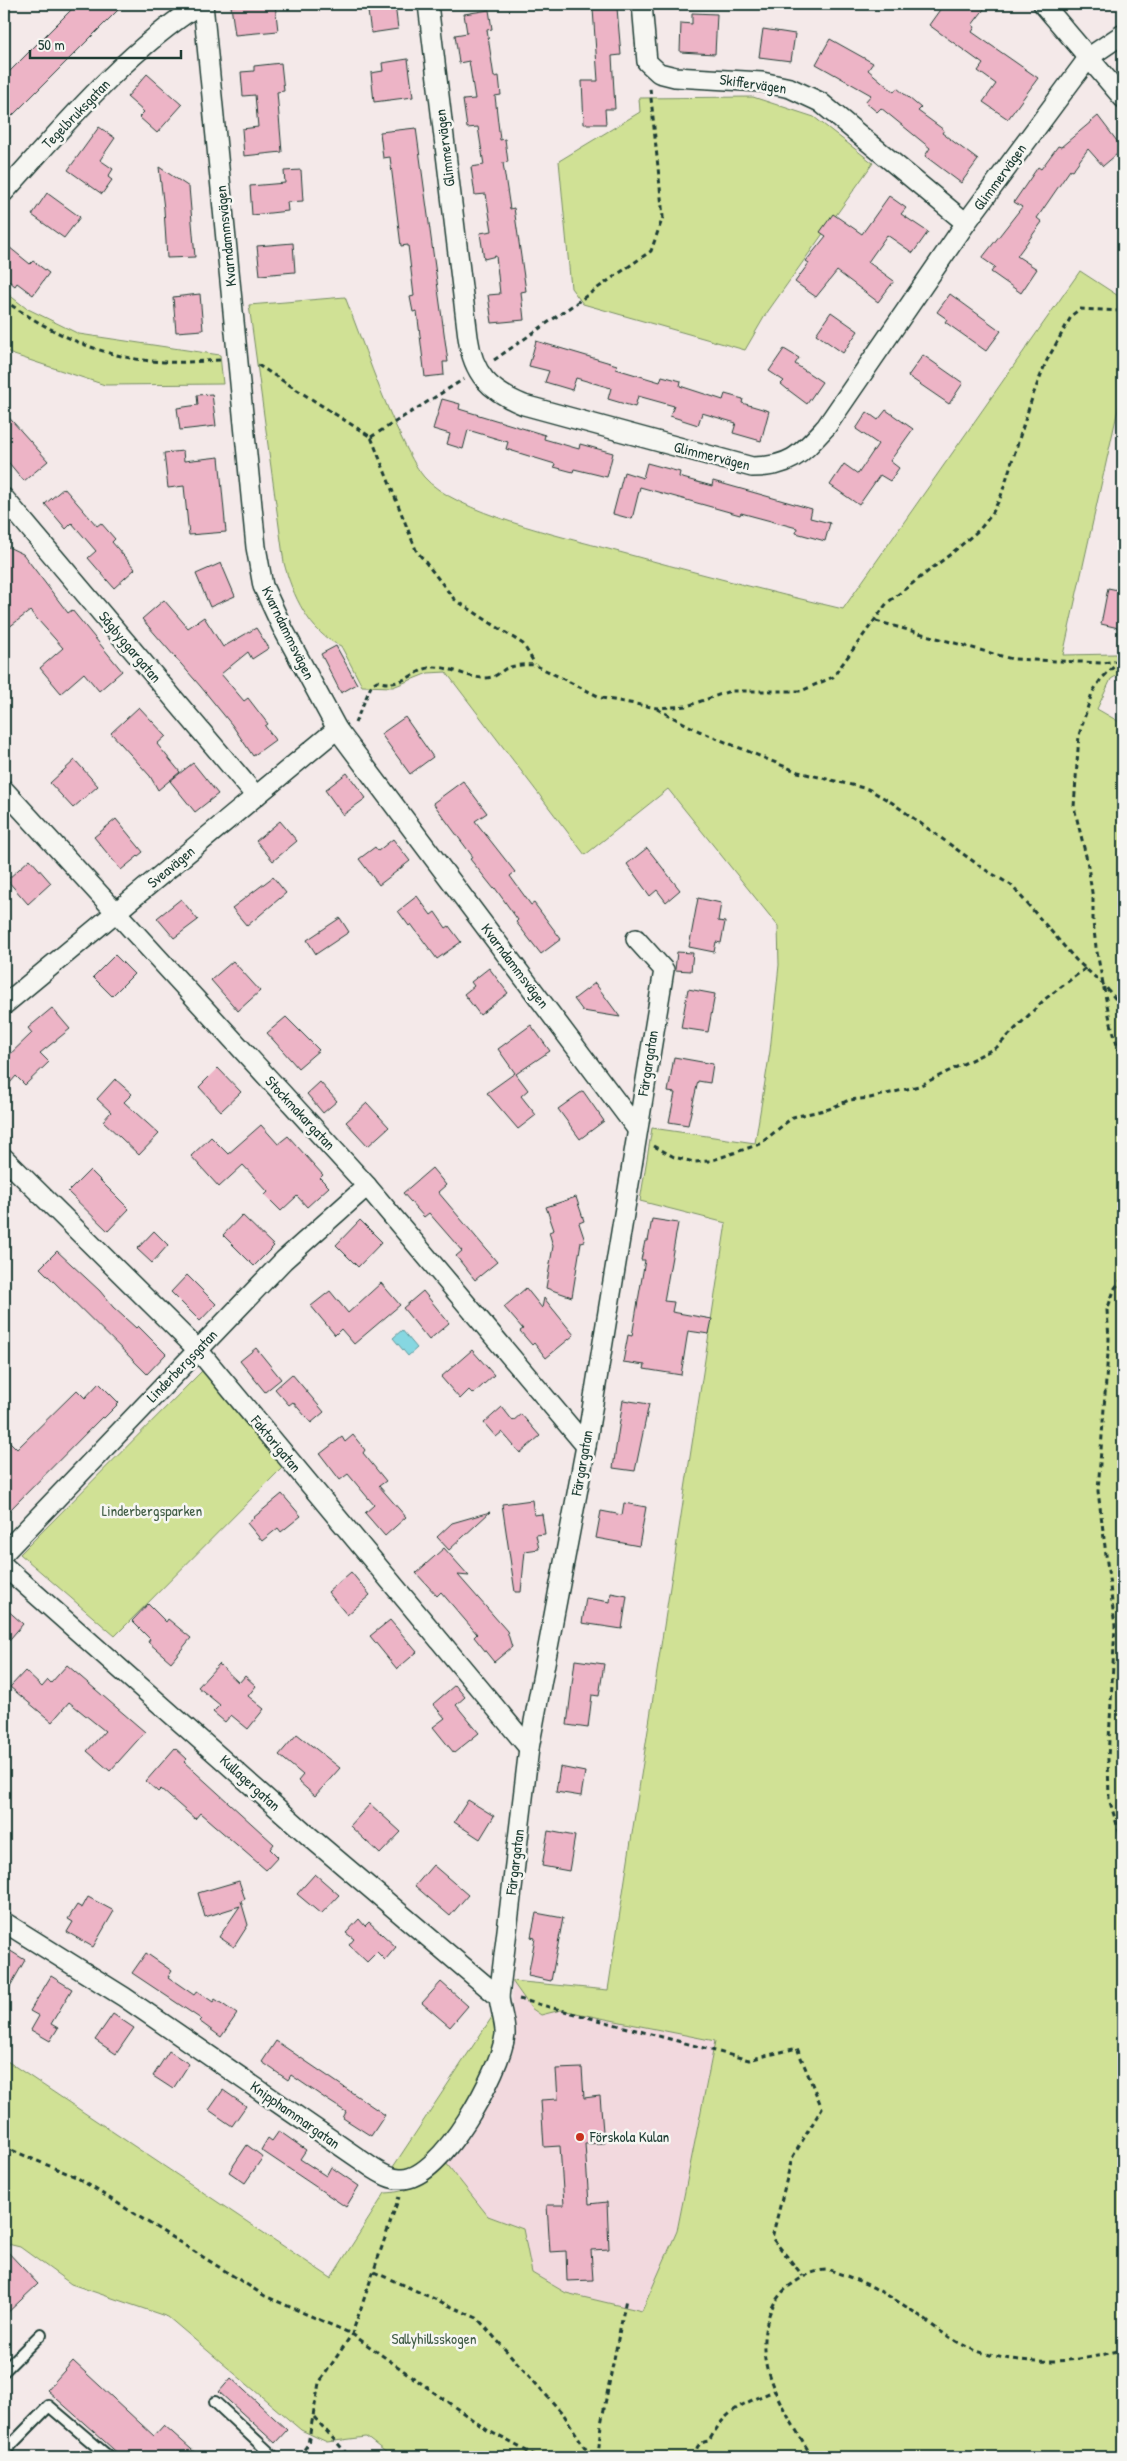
<svg xmlns="http://www.w3.org/2000/svg" width="1127" height="2461" viewBox="0 0 1127 2461" font-family="'Patrick Hand',sans-serif">
  <rect width="100%" height="100%" fill="#f4e9e9"/>
  <filter id="ink" filterUnits="userSpaceOnUse"><feTurbulence type="fractalNoise" baseFrequency=".02" numOctaves="2"/><feDisplacementMap in="SourceGraphic" scale="10" xChannelSelector="R" yChannelSelector="G"/><feConvolveMatrix kernelMatrix="1 2 1 2 8 2 1 2 1" color-interpolation-filters="sRGB"/></filter>
  <g filter="url(#ink)">
    <!-- built -->
    <path fill="#f2d9de" d="M512 1981 531 2008 541 2015 561 2010 715 2041 677 2231 642 2311 566 2293 532 2273 523 2229 488 2216 446 2163 483 2110 513 2035Z"/>
    <!-- green -->
    <g fill="#d0e195" stroke="#788f64">
      <path d="M753 97 814 117 873 163 766 314 745 350 583 304 571 288 559 161 640 112 639 98Z"/>
      <path d="M1080 271 1123 299V387L1063 655 1116 654 1123 651V672L1111 679 1097 709 1123 724V2457H392L366 2437 327 2442 301 2430 168 2317 71 2284 20 2247 4 2243V2059L331 2278 385 2193C412 2192 427 2181 446 2163L488 2216 523 2229 532 2273 566 2293 642 2311 677 2231 715 2041 561 2010 541 2015 531 2008 512 1981 608 1990 726 1223 640 1201 652 1128 755 1143 770 1051 779 965 778 926 668 789 585 855 446 672 428 673 393 687 362 686 341 646C310 634 292 594 284 563L249 305 345 297C364 345 380 395 403 441 409 453 415 466 424 477 455 513 564 537 612 550 689 571 765 591 843 609Z"/>
      <path d="M4 291 26 308 79 334 220 355 223 384 105 385 11 354 4 348Z"/>
      <path d="M203 1370 283 1467 115 1636 20 1554Z"/>
      <path d="M494 2014 500 2028 491 2062 469 2105 427 2157 413 2167 404 2170 393 2167Z"/>
    </g>
    <!-- water -->
    <path fill="#86d7e1" stroke="#5d999c" d="M402 1330 417 1348 408 1356 393 1338Z"/>
    <!-- building -->
    <g fill="#edb4c6" stroke="#1f3d34">
      <path d="M77 4H124L4 124V77Z"/>
      <path d="M254 4H275L278 31 235 35 231 6Z"/>
      <path d="M367 4H395L398 29 371 33Z"/>
      <path d="M944 4H988L972 25 975 27 972 32 1038 78 1008 119 983 102 996 84 978 71 983 64 929 25Z"/>
      <path d="M617 8 621 55 612 56 615 109H605L606 124H584L582 81H598L593 9Z"/>
      <path d="M489 10 492 29 487 30 494 77 499 76 501 95 495 96 500 140 505 139 508 162 503 163 510 209 514 208 526 291 521 292 524 320 492 323 488 295 500 294 496 256 484 259 480 233 492 231 486 194 475 195 471 167 484 165 478 127 467 128 463 100 475 99 469 61 459 63 455 35 467 33 464 14Z"/>
      <path d="M692 13 717 14 715 54 680 52 681 23 692 24Z"/>
      <path d="M763 29 795 34 791 61 759 57Z"/>
      <path d="M830 39 873 63 868 70 894 92 897 88 921 108 918 111 944 130 942 133 978 160 961 183 925 156 930 148 881 108 877 112 865 102 871 95 816 64Z"/>
      <path d="M408 59 413 97 374 102 371 73 383 71 382 63Z"/>
      <path d="M281 63 284 91 277 92 282 152 244 156 242 129 258 127 255 95 243 96 241 72 254 71V66Z"/>
      <path d="M147 74 182 105 157 133 139 117 144 112 127 97Z"/>
      <path d="M1098 116 1123 149 1103 166 1088 149 1072 171 1070 170 1037 218 1042 222 1017 256 1037 269 1021 293 991 272 995 267 982 258 1022 207 1014 202 1038 167 1041 169 1058 146 1061 147Z"/>
      <path d="M99 127 115 138 100 160 113 169 108 177 112 180 102 194 68 170Z"/>
      <path d="M416 128 448 362H443L444 375 425 377 417 311 413 312 410 297 414 296 408 245 401 246 390 157 383 158 380 132Z"/>
      <path d="M159 167 189 187 195 257 167 258 164 209Z"/>
      <path d="M301 170 303 201 287 202 288 211 252 215 250 186 285 183 284 171Z"/>
      <path d="M47 193 80 217 64 238 32 215Z"/>
      <path d="M889 196 906 208 901 214 928 232 913 253 887 235 868 262 894 281 878 302 837 271 816 297 795 282 809 263 806 261 826 236 820 232 833 214 862 234Z"/>
      <path d="M4 243 30 264 33 261 49 273 33 295 17 283 15 286 4 277Z"/>
      <path d="M293 243 295 272 260 275 257 246Z"/>
      <path d="M200 294 203 330 176 332 173 297Z"/>
      <path d="M950 294 1001 331 986 351 945 322 947 319 937 312Z"/>
      <path d="M831 312 858 331 843 353 816 334Z"/>
      <path d="M536 341 617 365 616 369 660 382 662 376 681 381 680 386 723 400 725 394 743 399 742 403 769 411 761 441 733 433 736 423 702 413 698 425 670 416 674 406 638 396 635 407 608 399 611 388 576 378 572 390 545 382 549 371 529 366Z"/>
      <path d="M784 349 799 358 795 364 822 382 807 404 787 389 781 384 784 381 769 371Z"/>
      <path d="M923 355 963 383 949 404 908 376Z"/>
      <path d="M212 394 216 426 180 430 177 408 198 405 197 395Z"/>
      <path d="M442 399 460 404 459 409 545 435 544 439 579 449 580 444 613 453 607 477 574 469 573 472 554 467 555 464 506 449 508 442 468 430 463 449 447 444 450 434 433 429Z"/>
      <path d="M886 410 913 429 890 461 899 468 890 481 880 475 859 505 830 485 844 464 858 474 878 444 856 429 867 412 878 420Z"/>
      <path d="M4 412 48 461 24 481 4 457Z"/>
      <path d="M183 451 184 461 219 457 226 532 189 535 184 486 168 488 164 453Z"/>
      <path d="M647 463 680 472 679 477 712 486 713 481 812 509 810 518 830 523 825 541 796 533 797 528 741 513 740 515 640 487 632 519 613 514 624 472 643 478Z"/>
      <path d="M64 488 97 526 101 523 115 539 112 542 135 569 114 588 88 558 96 551 72 523 66 529 45 504Z"/>
      <path d="M4 545 23 554 68 613 72 610 122 671 99 691 84 673 61 693 40 668 63 648 30 611 4 631Z"/>
      <path d="M221 563 235 596 210 607 196 574Z"/>
      <path d="M1108 588 1123 591V629L1101 624Z"/>
      <path d="M164 600 188 628 204 617 223 647 256 628 269 648 252 659 248 652 221 674 244 701 248 698 268 724 265 726 275 740 253 756 232 725 201 687 142 619Z"/>
      <path d="M336 646 357 684 341 693 321 654Z"/>
      <path d="M139 707 166 736 157 744 180 772 158 790 150 776 111 733Z"/>
      <path d="M405 717 433 757 410 774 381 734Z"/>
      <path d="M75 760 98 786 73 808 50 783Z"/>
      <path d="M193 763 218 794 195 812 170 781Z"/>
      <path d="M347 773 366 798 343 815 325 790Z"/>
      <path d="M463 781 487 813 475 821 515 872 510 876 531 905 534 903 561 939 541 954 516 922 518 920 495 888 494 889 470 859 473 857 433 803Z"/>
      <path d="M116 819 143 852 121 870 94 837Z"/>
      <path d="M280 821 297 841 273 861 256 841Z"/>
      <path d="M393 839 410 861 379 885 359 859 375 847 378 851Z"/>
      <path d="M647 848 680 890 666 902 657 890 650 896 627 864Z"/>
      <path d="M30 859 51 883 28 904 7 880Z"/>
      <path d="M273 877 286 893 247 926 232 908Z"/>
      <path d="M417 896 431 915 435 912 446 928 449 926 461 942 437 959 411 924 409 926 398 911Z"/>
      <path d="M698 898 721 903 718 921 725 922 721 943 716 942 714 952 689 947Z"/>
      <path d="M181 899 198 920 174 938 157 918Z"/>
      <path d="M340 918 349 932 316 954 307 940Z"/>
      <path d="M677 952 693 953 691 971 675 970Z"/>
      <path d="M115 955 134 974 112 996 93 977Z"/>
      <path d="M233 961 260 991 238 1011 211 980Z"/>
      <path d="M489 968 508 993 480 1015 464 994 474 986 471 982Z"/>
      <path d="M595 983 620 1017 583 1011 574 999Z"/>
      <path d="M688 989 715 994 708 1032 681 1028Z"/>
      <path d="M52 1008 70 1029 40 1053 49 1062 25 1085 16 1076 4 1090V1060L32 1033 28 1028Z"/>
      <path d="M286 1017 319 1050 298 1068 267 1033Z"/>
      <path d="M531 1025 550 1051 516 1074 528 1090 521 1096 536 1115 518 1129 487 1093 515 1073 498 1049Z"/>
      <path d="M674 1057 713 1064 710 1083 698 1081 688 1125 669 1122 675 1093 668 1092Z"/>
      <path d="M218 1068 241 1092 221 1111 199 1087Z"/>
      <path d="M115 1079 132 1094 124 1102 159 1134 139 1155 103 1121 111 1112 97 1099Z"/>
      <path d="M320 1082 337 1101 323 1113 307 1094Z"/>
      <path d="M583 1091 604 1121 580 1139 558 1109Z"/>
      <path d="M367 1103 389 1127 368 1146 346 1122Z"/>
      <path d="M261 1125 278 1144 288 1136 323 1175 320 1178 329 1187 307 1207 297 1196 281 1211 265 1195 268 1192 243 1165 219 1187 191 1156 211 1137 228 1154Z"/>
      <path d="M432 1168 446 1185 438 1192 497 1262 475 1280 456 1256 462 1251 429 1213 424 1217 403 1193Z"/>
      <path d="M90 1170 129 1209 108 1231 68 1192Z"/>
      <path d="M576 1197 584 1221 579 1223 585 1241 581 1242 572 1297 546 1288 553 1246 549 1232 554 1230 546 1207Z"/>
      <path d="M242 1215 274 1246 254 1266 223 1235Z"/>
      <path d="M652 1219 678 1223 664 1301 674 1302 672 1312 712 1319 709 1334 688 1331 681 1375 644 1369 645 1365 623 1362 628 1335 632 1336 645 1260H641L645 1241H648Z"/>
      <path d="M360 1220 382 1242 358 1267 336 1245Z"/>
      <path d="M154 1231 168 1245 152 1263 137 1249Z"/>
      <path d="M57 1251 100 1291 113 1307 136 1328 138 1326 166 1354 147 1374 40 1268Z"/>
      <path d="M187 1275 216 1304 200 1321 171 1292Z"/>
      <path d="M381 1283 400 1305 354 1344 341 1329 335 1335 311 1306 330 1291 348 1313Z"/>
      <path d="M526 1288 542 1308 544 1298 574 1335 546 1358 534 1343 532 1345 520 1331 523 1329 504 1307Z"/>
      <path d="M423 1291 449 1323 429 1340 403 1308Z"/>
      <path d="M256 1348 281 1379 265 1392 240 1361Z"/>
      <path d="M472 1350 494 1375 473 1394 469 1390 460 1399 441 1377Z"/>
      <path d="M292 1374 324 1412 311 1423 293 1402 289 1405 275 1389Z"/>
      <path d="M99 1383 119 1403 104 1418 102 1417 4 1516V1436L17 1449 77 1390 85 1398Z"/>
      <path d="M623 1400 649 1404 635 1471 613 1468Z"/>
      <path d="M502 1407 513 1421 521 1414 540 1436 520 1453 502 1432 496 1437 484 1423Z"/>
      <path d="M353 1435 365 1450 363 1453 386 1481 379 1486 406 1517 385 1536 365 1513 374 1505 348 1474 340 1480 320 1454 342 1437 345 1442Z"/>
      <path d="M282 1494 301 1516 281 1532 278 1528 262 1541 247 1523Z"/>
      <path d="M532 1500 534 1515 542 1514 545 1534 536 1535 539 1549 525 1551 521 1592H515L502 1504Z"/>
      <path d="M624 1503 646 1507 639 1546 596 1538 601 1511 622 1515Z"/>
      <path d="M490 1512 449 1550 437 1537 452 1523Z"/>
      <path d="M444 1548 469 1576 458 1575 507 1631 512 1647 494 1662 474 1637 477 1634 441 1592 437 1596 416 1573Z"/>
      <path d="M351 1572 370 1595 347 1615 328 1592Z"/>
      <path d="M611 1593 627 1596 622 1629 582 1623 586 1598 610 1602Z"/>
      <path d="M148 1604 166 1622 168 1619 191 1638 171 1662 148 1642 150 1639 132 1621Z"/>
      <path d="M4 1607 23 1624 4 1646Z"/>
      <path d="M390 1620 417 1652 397 1669 370 1636Z"/>
      <path d="M575 1660 604 1664 599 1696 592 1695 588 1728 567 1725Z"/>
      <path d="M219 1664 239 1683 245 1676 256 1686 248 1696 264 1709 248 1729 231 1715 225 1722 213 1712 220 1705 198 1687Z"/>
      <path d="M67 1665 145 1732 110 1771 87 1751 105 1731 69 1702 52 1722 10 1687 25 1671 42 1687 48 1680 51 1683Z"/>
      <path d="M455 1685 465 1697 456 1705 479 1733 454 1753 433 1727 445 1718 433 1704Z"/>
      <path d="M297 1734 340 1768 315 1796 298 1781 303 1775 279 1755Z"/>
      <path d="M175 1748 187 1759 184 1762 274 1844 270 1849 278 1857 266 1870 200 1813 195 1819 161 1789 158 1792 146 1781Z"/>
      <path d="M560 1767 585 1772 581 1796 556 1792Z"/>
      <path d="M468 1800 494 1816 480 1839 454 1822Z"/>
      <path d="M370 1804 401 1832 380 1854 350 1826Z"/>
      <path d="M548 1831 575 1836 569 1871 542 1866Z"/>
      <path d="M433 1865 468 1895 450 1916 415 1886Z"/>
      <path d="M315 1874 339 1895 321 1914 297 1894Z"/>
      <path d="M239 1881 245 1899 241 1901 248 1925 234 1947 219 1937 240 1906 205 1917 198 1893Z"/>
      <path d="M88 1897 114 1911 93 1947 67 1932 73 1922 68 1919 77 1905 82 1908Z"/>
      <path d="M536 1913 563 1918 551 1981 528 1976 535 1938 531 1937Z"/>
      <path d="M359 1919 365 1926 369 1922 396 1947 385 1960 377 1952 367 1962 349 1945 354 1939 346 1933Z"/>
      <path d="M4 1947 25 1960 4 1997Z"/>
      <path d="M146 1953 172 1971 168 1977 194 1995 197 1991 213 2002 215 1999 237 2014 221 2037 199 2021 201 2019 132 1973Z"/>
      <path d="M51 1976 72 1989 51 2024 58 2028 50 2041 31 2030 39 2016 30 2011Z"/>
      <path d="M441 1982 468 2006 450 2027 422 2003Z"/>
      <path d="M113 2014 134 2028 116 2054 95 2040Z"/>
      <path d="M276 2041 385 2115 371 2136 343 2118 346 2112 329 2101 291 2075 288 2080 262 2062Z"/>
      <path d="M169 2051 189 2064 173 2089 153 2076Z"/>
      <path d="M582 2068 584 2098 600 2096 604 2143 585 2144 589 2204 607 2202 609 2249 591 2250 593 2280 567 2281 566 2251 550 2252 547 2205H564L560 2146 544 2147 541 2100 558 2099 556 2069Z"/>
      <path d="M223 2090 246 2106 232 2126 209 2110Z"/>
      <path d="M279 2131 306 2150 300 2159 326 2176 331 2167 359 2186 346 2207 261 2150 268 2138 272 2141Z"/>
      <path d="M247 2145 263 2157 245 2183 229 2172Z"/>
      <path d="M4 2248 38 2284 4 2316Z"/>
      <path d="M73 2361 154 2436 164 2425 200 2457H122L47 2390Z"/>
      <path d="M231 2378 287 2430 275 2443 219 2392Z"/>
    </g>
    <g fill="none" stroke-linecap="round" stroke-linejoin="round">
      <!-- lane casing -->
      <g stroke="#1f3d34" stroke-width="14">
        <g id="lane">
          <path d="M4 2371 41 2334"/>
          <path d="M215 2402 274 2457"/>
          <path d="M4 2452 49 2406 109 2457"/>
        </g>
      </g>
      <!-- street casing -->
      <g stroke="#1f3d34" stroke-width="22">
        <g id="street">
          <path d="M203 4 256 547 263 586 282 627 337 729 637 1129"/>
          <path d="M428 4 468 337C473 374 489 391 524 405L752 467C791 467 801 454 826 427L966 223 1089 57 1123 34"/>
          <path d="M642 4 647 62 659 73 675 77 762 82 790 88 820 102 966 223"/>
          <path d="M1043 4 1123 98"/>
          <path d="M4 192C64 126 124 53 200 4"/>
          <path d="M4 498 256 796"/>
          <path d="M4 790 367 1186 586 1446"/>
          <path d="M4 1005 337 729"/>
          <path d="M4 1158 198 1350 529 1748"/>
          <path d="M4 1553 284 1260 367 1186"/>
          <path d="M4 1566 310 1837 499 1997"/>
          <path d="M4 1922 124 1997 374 2169C382 2174 392 2180 402 2179 442 2179 501 2070 505 2035 506 2024 500 2009 499 1997L529 1748 586 1446 664 970 636 939"/>
        </g>
      </g>
      <!-- path -->
      <g stroke="#1f3d34" stroke-width="3" stroke-dasharray="5 4" stroke-linecap="butt">
        <path d="M4 300C52 334 106 360 166 362 184 363 202 361 220 360"/>
        <path d="M494 360 651 251 663 217 650 88"/>
        <path d="M258 365 371 437 416 550 454 599 523 644 535 664"/>
        <path d="M371 437 464 379"/>
        <path d="M876 621 1012 659 1103 663 1123 660"/>
        <path d="M1120 661 1101 679 1092 693 1079 735 1074 807 1087 860 1093 899V922L1096 947 1110 1020 1123 1066"/>
        <path d="M657 709 699 731 798 772 868 789 891 802 984 869 1011 885 1076 960 1104 985 1123 1008"/>
        <path d="M355 723 372 684 377 681C403 690 416 667 435 667 454 667 473 682 492 677 496 676 501 672 505 669 514 665 525 664 535 665L602 698 657 708 687 706 730 691H801L833 677 887 603 952 553 980 529 992 514 1001 496 1033 395 1046 362 1072 315 1080 309 1123 311"/>
        <path d="M654 1146 674 1157 694 1162 710 1161 760 1144 793 1117 829 1109 849 1100 870 1098 919 1086 997 1047 1045 999 1086 968"/>
        <path d="M1123 1278 1115 1288 1107 1310 1109 1339 1098 1491 1115 1626 1108 1759 1109 1799 1123 1844"/>
        <path d="M519 1999 749 2060 797 2048 822 2108 792 2158 772 2238 803 2276"/>
        <path d="M4 2147 76 2177 265 2296 352 2334 487 2430 538 2457"/>
        <path d="M374 2272 477 2318 564 2415 591 2457"/>
        <path d="M314 2417 347 2454 360 2457"/>
        <path d="M20 2454 27 2457"/>
        <path d="M299 2457 308 2444 319 2383 352 2334 399 2197"/>
        <path d="M598 2457 601 2424 626 2299"/>
        <path d="M699 2457 696 2452C697 2444 702 2442 709 2441 727 2408 741 2405 774 2391"/>
        <path d="M812 2457C789 2416 753 2371 767 2322 770 2309 777 2296 788 2287 799 2279 814 2269 829 2270 834 2271 839 2274 844 2275 872 2285 895 2299 920 2316 933 2326 946 2336 961 2344 1004 2367 1077 2365 1123 2349"/>
      </g>
      <!-- lane -->
      <use href="#lane" stroke="#f6f6f2" stroke-width="10"/>
      <!-- street -->
      <use href="#street" stroke="#f6f6f2" stroke-width="19"/>
    </g>
  </g>
  <!-- markers -->
  <circle fill="#c8321e" stroke="#f6f6f2" stroke-width="2" cx="580" cy="2137" r="5"/>
  <g text-anchor="middle" stroke-width="5" stroke-linejoin="round" paint-order="stroke">
    <!-- street labels -->
    <g font-size="15" fill="#1f3d34" stroke="#f6f6f2">
      <text transform="translate(753 84) rotate(8)" y="5">Skiffervägen</text>
      <text transform="translate(76 114) rotate(-46)" y="5">Tegelbruksgatan</text>
      <text transform="translate(445 148) rotate(-97)" y="5">Glimmervägen</text>
      <text transform="translate(1000 177) rotate(-54)" y="5">Glimmervägen</text>
      <text transform="translate(226 236) rotate(-96)" y="5">Kvarndammsvägen</text>
      <text transform="translate(712 456) rotate(14)" y="5">Glimmervägen</text>
      <text transform="translate(288 633) rotate(64)" y="5">Kvarndammsvägen</text>
      <text transform="translate(130 647) rotate(50)" y="5">Sågbyggargatan</text>
      <text transform="translate(171 867) rotate(-40)" y="5">Sveavägen</text>
      <text transform="translate(515 966) rotate(53)" y="5">Kvarndammsvägen</text>
      <text transform="translate(648 1063) rotate(-81)" y="5">Färgargatan</text>
      <text transform="translate(300 1113) rotate(47)" y="5">Stockmakargatan</text>
      <text transform="translate(182 1366) rotate(-46)" y="5">Linderbergsgatan</text>
      <text transform="translate(276 1444) rotate(50)" y="5">Faktorigatan</text>
      <text transform="translate(582 1463) rotate(-80)" y="5">Färgargatan</text>
      <text transform="translate(250 1783) rotate(42)" y="5">Kullagergatan</text>
      <text transform="translate(515 1862) rotate(-83)" y="5">Färgargatan</text>
      <text transform="translate(295 2115) rotate(35)" y="5">Knipphammargatan</text>
    </g>
    <!-- park labels -->
    <g font-size="15" fill="#425e47" stroke="#f6f6f2">
      <text x="152" y="1516">Linderbergsparken</text>
      <text x="434" y="2344">Sallyhillsskogen</text>
    </g>
    <!-- poi labels -->
    <g font-size="15" fill="#1f3d34" stroke="#f6f6f2" text-anchor="start">
      <text x="590" y="2142">Förskola Kulan</text>
    </g>
  </g>
  <!-- margin -->
  <rect width="1127" height="2461" fill="none" stroke="#f6f6f2" stroke-width="20"/>
  <rect x="10" y="10" width="1107" height="2441" fill="none" stroke="#1f3d34" stroke-width="2" filter="url(#ink)"/>
  <!-- scale -->
  <path d="M30 50v8h151v-8" fill="none" stroke="#1f3d34" stroke-width="2.5"/>
  <text x="38" y="50" font-size="15" fill="#1f3d34" stroke="#f6f6f2" stroke-width="4" paint-order="stroke">50 m</text>
</svg>
